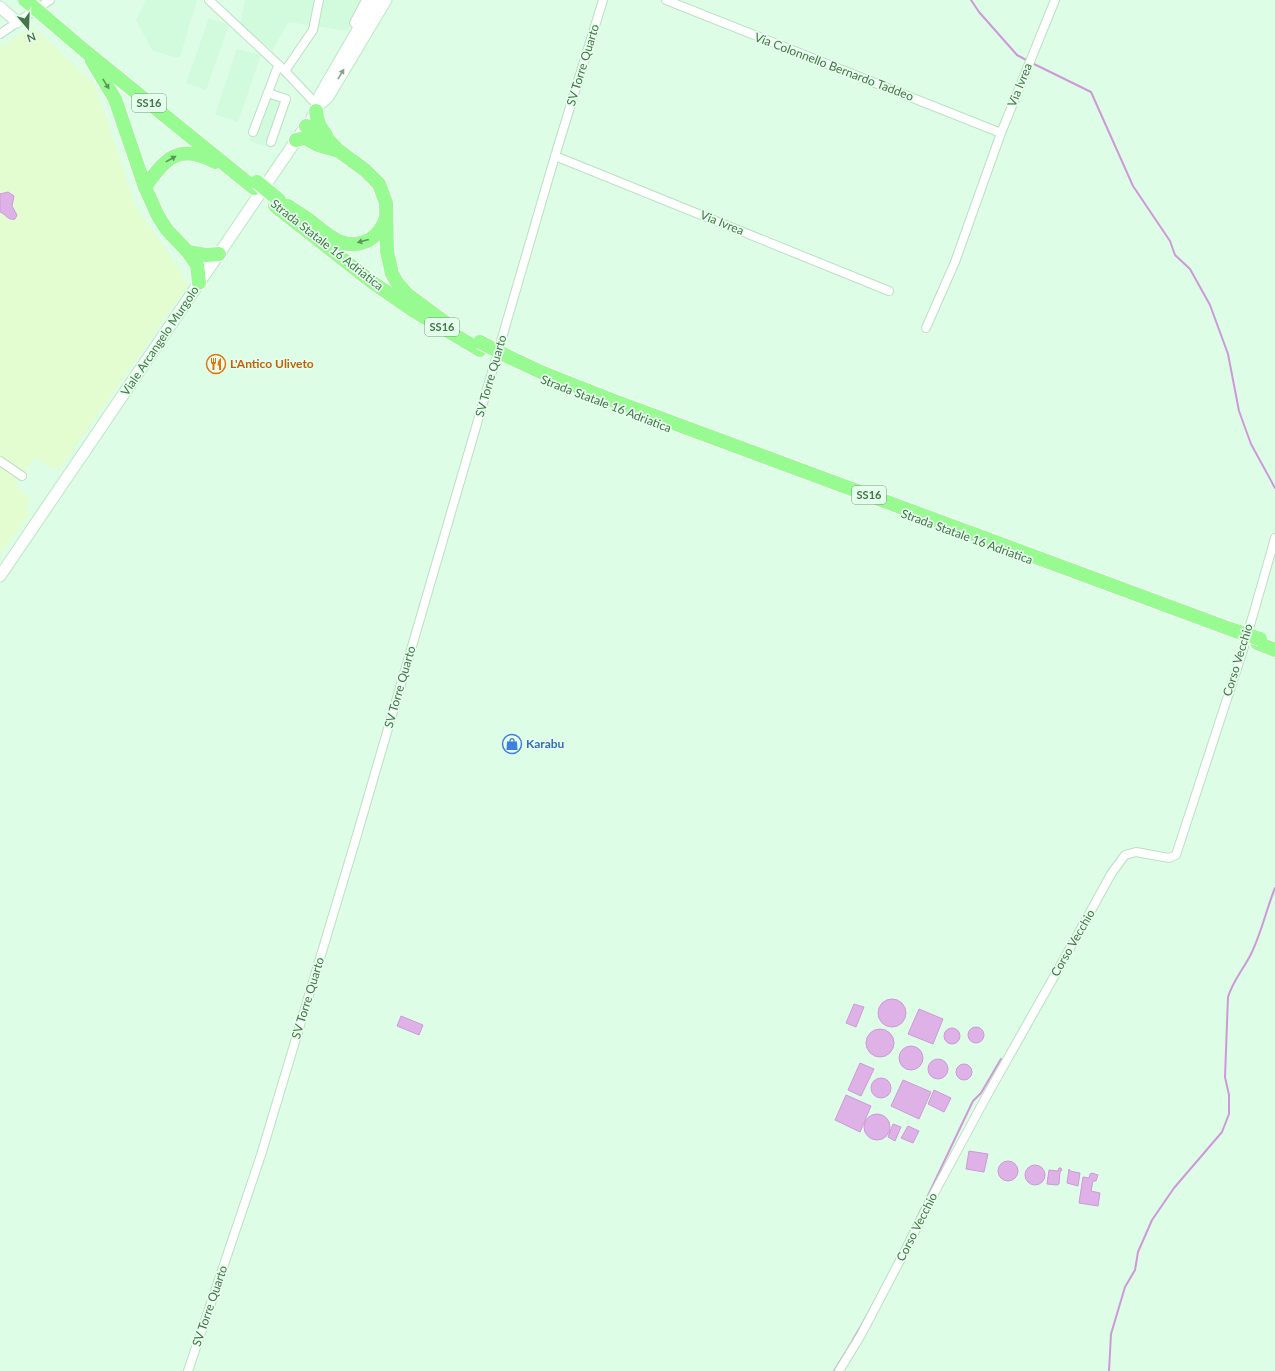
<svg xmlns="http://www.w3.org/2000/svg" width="1275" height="1371" viewBox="0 0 1275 1371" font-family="Lato,sans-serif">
  <rect width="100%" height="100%" fill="#defde7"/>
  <!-- residential -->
  <g fill="#d2fadc">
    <path d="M146 0H197L180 57H174L152 50 136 20Z"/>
    <path d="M245 0H363L348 31 289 22 272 50 240 24Z"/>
    <path d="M209 18 229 25 206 90 186 83Z"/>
    <path d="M237 49 261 55 238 122 215 114Z"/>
    <path d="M266 90 288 98 271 148 249 141Z"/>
  </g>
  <!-- medical -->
  <path fill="#e3fcd0" d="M32 26 95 85 136 207 173 260 188 285 59 470 54 467 52 469 34 457 16 485 31 500 25 509 30 513 0 556V47Z"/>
  <!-- water -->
  <g fill="#deb2e7" stroke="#cf98d9">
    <path d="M8 192 14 196 12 206 17 215 15 219C8 221 6 214 0 212V194Z"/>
    <circle cx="892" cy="1013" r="14"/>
    <path d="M854 1004 864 1007 856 1027 846 1023Z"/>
    <path d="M919 1009 943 1019 933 1044 908 1034Z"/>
    <path d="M401 1016 423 1025 419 1035 397 1026Z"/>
    <circle cx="976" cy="1035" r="8"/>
    <circle cx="952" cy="1036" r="8"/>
    <circle cx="880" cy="1043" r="14"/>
    <circle cx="911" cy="1058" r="12"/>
    <circle cx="938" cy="1069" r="10"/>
    <path d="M860 1063 874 1069 861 1096 848 1090Z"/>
    <circle cx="964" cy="1072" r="8"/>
    <circle cx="881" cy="1088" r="10"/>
    <path d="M903 1080 931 1092 919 1119 891 1106Z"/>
    <path d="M934 1090 951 1098 944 1112 928 1104Z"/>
    <path d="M846 1095 871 1106 860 1132 835 1120Z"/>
    <circle cx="877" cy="1127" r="13"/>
    <path d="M893 1124 901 1127 895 1141 888 1137Z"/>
    <path d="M908 1126 919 1131 913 1143 901 1138Z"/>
    <path d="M969 1151 988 1154 984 1172 966 1169Z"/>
    <circle cx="1008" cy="1171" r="10"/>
    <circle cx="1035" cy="1175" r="10"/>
    <path d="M1059 1168H1061L1062 1170 1060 1172 1059 1184 1057 1185 1047 1184 1049 1170 1058 1171Z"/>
    <path d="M1069 1169 1070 1171 1080 1173 1078 1186 1067 1183Z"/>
    <path d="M1092 1173 1098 1175 1096 1181H1093L1091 1191 1100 1193 1098 1206 1079 1203 1083 1177 1089 1178 1090 1174Z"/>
  </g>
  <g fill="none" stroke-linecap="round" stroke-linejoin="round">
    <!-- stream -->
    <g stroke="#cf98d9" stroke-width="2">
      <path d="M971 0 979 12 1017 55 1028 61"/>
      <path d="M1032 63 1091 92 1133 186 1170 241 1175 255 1190 269 1210 305 1228 354 1239 411 1251 444 1275 488"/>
      <path d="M834 1371C888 1286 929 1192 973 1101L981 1093 1001 1059"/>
      <path d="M1109 1371 1111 1334 1125 1287 1135 1270 1138 1252 1152 1220 1174 1188 1222 1132 1229 1114V1095L1225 1077 1228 997C1233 981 1242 971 1250 956 1261 935 1266 910 1275 888"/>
    </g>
    <!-- street casing -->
    <g stroke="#bae1c0" stroke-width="10">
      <g id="street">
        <path d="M209 0 285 71 318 106"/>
        <path d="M666 0 1001 133"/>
        <path d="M359 26 354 23 366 0"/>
        <path d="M0 34 50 0"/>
        <path d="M285 71 313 30 319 0"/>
        <path d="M268 93 286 99 271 142"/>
        <path d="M253 132 278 66"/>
        <path d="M555 156 889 291"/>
        <path d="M926 328 955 262 1001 133 1055 0"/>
        <path d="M0 461 22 476"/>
        <path d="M188 1371 261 1155 357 835 555 156 603 0"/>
        <path d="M839 1371 861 1335 906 1249 930 1201 985 1099 1087 918 1111 874 1125 855 1136 852 1169 858 1176 855 1243 650 1275 538"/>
      </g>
    </g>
    <!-- secondary casing -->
    <g stroke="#b9e9c1" stroke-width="13">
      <g id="secondary">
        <path d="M0 7 17 22"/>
        <path d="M318 106 328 97 386 0"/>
        <path d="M312 118 318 106 320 95 375 0"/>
        <path d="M0 576 301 133"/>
      </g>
    </g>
    <!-- highway casing -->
    <g stroke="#fff" stroke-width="16">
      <g id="highway">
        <path d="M44 16 85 51 254 188"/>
        <path d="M92 61 115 99 145 187 158 216 167 230 188 252 197 265 199 283"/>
        <path d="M316 111C317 122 320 127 326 135"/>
        <path d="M306 126 319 130 339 151 365 170 379 184 386 203 387 251 392 274 398 284 407 294 446 323"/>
        <path d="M296 140 305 138 318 145 339 151"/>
        <path d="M145 187C165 159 179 142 215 162"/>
        <path d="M275 206 372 282 414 311 480 350"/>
        <path d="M288 206C295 211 302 215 309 220 328 234 344 253 369 240 377 235 383 227 386 218"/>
        <path d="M188 252 206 255 219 254"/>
        <path d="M509 357 543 373 614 401 1230 629"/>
        <path d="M1257 643 1275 650"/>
      </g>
    </g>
    <!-- street -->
    <use href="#street" stroke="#fff" stroke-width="8"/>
    <!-- secondary -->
    <use href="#secondary" stroke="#fff" stroke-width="11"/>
    <!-- highway -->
    <use href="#highway" stroke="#97fb91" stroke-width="14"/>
    <!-- highway-bridge casing -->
    <g stroke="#fff" stroke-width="16" stroke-linecap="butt">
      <g id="highway-bridge">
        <path d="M25 0 44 16"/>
        <path d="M257 182 279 200"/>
        <path d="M480 342 509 357"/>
        <path d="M1230 629 1260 639"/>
      </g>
    </g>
    <!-- highway-bridge -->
    <use href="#highway-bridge" stroke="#97fb91" stroke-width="14"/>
  </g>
  <!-- one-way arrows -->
  <defs><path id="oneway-solid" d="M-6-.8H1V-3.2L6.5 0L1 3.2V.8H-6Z"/></defs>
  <use fill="#86a587" href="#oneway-solid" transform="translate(341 74) rotate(-59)"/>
  <g fill="#5a965a">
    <use href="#oneway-solid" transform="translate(106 84) rotate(58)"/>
    <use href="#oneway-solid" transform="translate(171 159) rotate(-29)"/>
    <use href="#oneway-solid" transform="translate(363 241) rotate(165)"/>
  </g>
  <!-- icons -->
  <defs>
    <g id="restaurant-ring" transform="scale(1)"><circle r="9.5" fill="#e5ffed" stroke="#e8710a" stroke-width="1.5"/><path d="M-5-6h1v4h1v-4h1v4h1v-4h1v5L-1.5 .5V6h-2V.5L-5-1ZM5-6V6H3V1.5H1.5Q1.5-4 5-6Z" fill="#e8710a"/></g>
    <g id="shop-ring" transform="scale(1)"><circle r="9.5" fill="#e5ffed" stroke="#3f7fe0" stroke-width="1.5"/><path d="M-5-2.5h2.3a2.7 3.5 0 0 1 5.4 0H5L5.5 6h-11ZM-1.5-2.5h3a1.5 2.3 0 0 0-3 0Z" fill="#3f7fe0"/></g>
  </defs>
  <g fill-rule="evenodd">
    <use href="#restaurant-ring" x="216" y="364"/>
    <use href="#shop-ring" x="512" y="744"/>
  </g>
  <g text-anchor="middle" stroke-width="3.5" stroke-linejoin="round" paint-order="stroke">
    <!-- shield labels -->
    <g fill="#e5ffed" stroke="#759e79" stroke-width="1">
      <rect x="132" y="94" width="34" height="18" rx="3"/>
      <rect x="425" y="318" width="34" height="18" rx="3"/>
      <rect x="852" y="486" width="34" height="18" rx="3"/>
    </g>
    <g font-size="11" font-weight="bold" fill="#457447">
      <text x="149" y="107">SS16</text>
      <text x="442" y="331">SS16</text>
      <text x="869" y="499">SS16</text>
    </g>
    <!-- street labels -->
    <g font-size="12" fill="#457447" stroke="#e5ffed">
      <text transform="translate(583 65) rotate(-73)" y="4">SV Torre Quarto</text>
      <text transform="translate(834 67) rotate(21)" y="4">Via Colonnello Bernardo Taddeo</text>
      <text transform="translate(1020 85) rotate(-68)" y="4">Via Ivrea</text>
      <text transform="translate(722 223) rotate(22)" y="4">Via Ivrea</text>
      <text transform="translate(327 245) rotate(38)" y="4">Strada Statale 16 Adriatica</text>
      <text transform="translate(160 341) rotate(-56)" y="4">Viale Arcangelo Murgolo</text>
      <text transform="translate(491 376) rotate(-74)" y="4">SV Torre Quarto</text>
      <text transform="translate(606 404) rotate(21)" y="4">Strada Statale 16 Adriatica</text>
      <text transform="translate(967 537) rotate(20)" y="4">Strada Statale 16 Adriatica</text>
      <text transform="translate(1238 660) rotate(-73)" y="4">Corso Vecchio</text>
      <text transform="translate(400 687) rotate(-74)" y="4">SV Torre Quarto</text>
      <text transform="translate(1073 943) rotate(-60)" y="4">Corso Vecchio</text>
      <text transform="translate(308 998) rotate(-73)" y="4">SV Torre Quarto</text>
      <text transform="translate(917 1227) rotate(-63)" y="4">Corso Vecchio</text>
      <text transform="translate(210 1306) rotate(-71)" y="4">SV Torre Quarto</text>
    </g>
    <!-- food labels -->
    <g font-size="12" font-weight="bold" fill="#c56008" stroke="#e5ffed" text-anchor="start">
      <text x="230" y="368">L'Antico Uliveto</text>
    </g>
    <!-- shop labels -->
    <g font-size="12" font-weight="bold" fill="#366cbe" stroke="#e5ffed" text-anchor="start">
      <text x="526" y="748">Karabu</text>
    </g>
  </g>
  <!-- north arrow -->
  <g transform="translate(28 28) rotate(161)" stroke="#e5ffed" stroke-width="3" paint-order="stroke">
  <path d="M0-3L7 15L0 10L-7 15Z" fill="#457447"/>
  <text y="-6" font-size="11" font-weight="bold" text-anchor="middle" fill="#457447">N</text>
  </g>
</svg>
